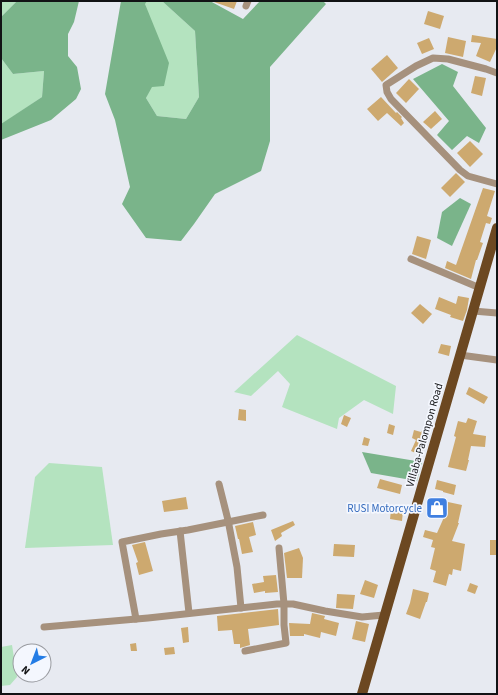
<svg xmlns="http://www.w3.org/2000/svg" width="498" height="695" viewBox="0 0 498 695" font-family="'Source Sans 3',sans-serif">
  <rect width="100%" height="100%" fill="#e7eaf1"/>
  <!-- green -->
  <g fill="#b4e3bf">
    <path d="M1 1H17L1 17Z"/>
    <path d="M147 1H162L195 31 199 97 186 119 157 116 146 98 151 87 145 3Z"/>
    <path d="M1 58 13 74 44 71 42 97 2 124H1Z"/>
    <path d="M297 335 396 386 393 414 364 400 339 418 337 429 282 407 290 384 278 371 251 396 234 392Z"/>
    <path d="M49 463 102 467 113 545 25 548 35 477Z"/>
    <path d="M12 645 17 677 10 685 1 686V647Z"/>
  </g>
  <!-- forest -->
  <g fill="#7ab48a">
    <path d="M17 1H79L74 22 68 34V56L77 67 81 89 76 99 51 120 1 140V124L42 97 44 71 13 74 1 58V17Z"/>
    <path d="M121 1H147L145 4 169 63 164 86 152 87 146 98 157 116 186 119 199 97 195 31 162 1H210L243 19 260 1H323L326 4 270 67V141L261 171 215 194 194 224 181 241 146 238 122 204 130 187 115 120 105 94Z"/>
    <path d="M442 64 458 72 453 86 486 128 479 143 467 136 452 150 437 135 449 121 413 79Z"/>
    <path d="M460 198 471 204 452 246 437 238 442 212Z"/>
    <path d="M362 452 422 462 417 481 371 473Z"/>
  </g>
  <!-- building -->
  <g fill="#cda96f">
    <path d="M214 1H237L234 9 214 2Z"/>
    <path d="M428 11 444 16 440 29 424 24Z"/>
    <path d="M472 35 497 39V47L490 62 476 56 481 43 471 42Z"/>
    <path d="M448 37 466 41 463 57 445 53Z"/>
    <path d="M429 38 434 49 422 54 417 43Z"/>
    <path d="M387 55 398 68 382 82 371 69Z"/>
    <path d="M475 76 486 78 482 96 471 93Z"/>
    <path d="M409 79 419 89 406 103 396 93Z"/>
    <path d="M381 97 396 113 397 112 402 117 401 118 404 123 401 126 387 113 378 121 367 109Z"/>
    <path d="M435 111 442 119 431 129 423 122Z"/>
    <path d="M470 141 483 154 470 167 457 153Z"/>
    <path d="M456 173 465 182 450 197 441 188Z"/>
    <path d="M483 188 495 191 487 216 492 218 490 224 486 223 480 242 483 243 477 260H476L471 279 445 268 447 261 456 265Z"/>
    <path d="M417 236 431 240 426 259 412 254Z"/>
    <path d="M458 296 469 298 467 310 463 321 450 317 451 315 435 309 439 297 456 304Z"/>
    <path d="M420 304 432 314 423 324 411 313Z"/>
    <path d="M441 344 451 346 449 356 438 353Z"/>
    <path d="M469 387 488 397 484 404 466 394Z"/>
    <path d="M239 409 246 410V421L238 420Z"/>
    <path d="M344 415 351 418 347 427 341 424Z"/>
    <path d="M468 418 477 421 473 434 486 436 485 447 471 446 468 460H469L466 471 448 467 456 437 454 436 458 421 466 423Z"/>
    <path d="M389 424 395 426 393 435 387 433Z"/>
    <path d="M414 430 421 432 422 431 430 434 426 445H425L420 455 411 451 416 440 412 438Z"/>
    <path d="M364 437 370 439 368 446 362 445Z"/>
    <path d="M380 479 402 485 400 494 377 488Z"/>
    <path d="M437 480 456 485 454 495 443 492V491L435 489Z"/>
    <path d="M186 497 188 509 164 512 162 501Z"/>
    <path d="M448 502 462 505 458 523H459L452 541 465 544 461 571 453 569 452 575 449 574 446 586 433 582 436 571 430 569 435 548 431 547 433 540 423 537 425 530 437 533 445 515Z"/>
    <path d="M391 510 403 511 402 521 390 519Z"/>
    <path d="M293 521 295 525 281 533 282 536 275 541 271 530Z"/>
    <path d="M253 522 256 535 249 537 253 552 242 554 239 539H238L235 526Z"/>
    <rect x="490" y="540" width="7" height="15"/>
    <path d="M145 542 153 571 139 575 136 563 138 562 132 545Z"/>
    <path d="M334 544 355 545 354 557 333 556Z"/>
    <path d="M299 548 303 558 302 578H287L284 553Z"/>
    <path d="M276 575 278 592 265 593V591L254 593 252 584 264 582 263 576Z"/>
    <path d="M365 580 378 585 374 598 360 594Z"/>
    <path d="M470 583 478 586 475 594 467 591Z"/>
    <path d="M413 589 429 593 427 602H426L420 619 406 614 410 603Z"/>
    <path d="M337 594 355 595 353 609 336 608Z"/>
    <path d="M278 609 279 625 248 629 250 645 240 648V644H234L232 630 218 631 217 616Z"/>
    <path d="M312 613 325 616 324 619 339 623 336 636 321 632 320 638 304 634V636H290L289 623 310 624Z"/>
    <path d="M356 621 369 624 365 642 352 639Z"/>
    <path d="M188 627 189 642 183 643 181 628Z"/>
    <path d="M136 643 137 651H131L130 644Z"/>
    <path d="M174 647 175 654 165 655 164 648Z"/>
  </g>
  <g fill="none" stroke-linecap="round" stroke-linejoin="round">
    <!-- minor -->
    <g stroke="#a6917d" stroke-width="7">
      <path d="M246 6 248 1"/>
      <path d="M497 73 486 69 448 59 433 58 416 66 386 85 387 92 391 99 460 170 468 176 497 184"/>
      <path d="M411 259 480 288"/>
      <path d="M473 311 497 313"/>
      <path d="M460 355 497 360"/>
      <path d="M219 484 228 520 237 567 241 608"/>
      <path d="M180 531 189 613"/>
      <path d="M136 619 122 542 161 534 188 530 263 515"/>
      <path d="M44 627 148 618 277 604H293L325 611 362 617 384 615"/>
      <path d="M245 651 286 643 284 625V604L279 548"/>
    </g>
    <!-- primary -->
    <path stroke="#6c4821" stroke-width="10" d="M362 694 497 228"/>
  </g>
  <!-- icons -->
  <defs>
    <g id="shop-square" transform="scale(1.15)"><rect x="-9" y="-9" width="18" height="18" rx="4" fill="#3f7fe0" stroke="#f4f7fe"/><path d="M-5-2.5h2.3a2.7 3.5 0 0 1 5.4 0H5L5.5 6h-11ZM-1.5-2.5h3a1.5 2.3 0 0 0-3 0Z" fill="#fff"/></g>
  </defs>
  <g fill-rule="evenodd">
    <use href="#shop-square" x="437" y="508"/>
  </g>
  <g text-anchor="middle" stroke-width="3.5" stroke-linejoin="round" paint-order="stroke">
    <!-- street labels -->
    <g font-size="11" fill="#121315" stroke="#f4f7fe">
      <text transform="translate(424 435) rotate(-74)" y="4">Villaba-Palompon Road</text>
    </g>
    <!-- shop labels -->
    <g font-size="11" fill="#366cbe" stroke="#f4f7fe" text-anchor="end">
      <text x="422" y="512">RUSI Motorcycle</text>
    </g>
  </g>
  <!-- border -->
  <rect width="498" height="695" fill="none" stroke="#121315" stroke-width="4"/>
  <!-- north arrow -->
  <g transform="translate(32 663) rotate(222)"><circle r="19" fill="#f4f7fe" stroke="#9a9ca1"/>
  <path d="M0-3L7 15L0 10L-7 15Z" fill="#237ce5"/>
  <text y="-6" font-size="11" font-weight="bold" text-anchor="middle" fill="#121315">N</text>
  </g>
</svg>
